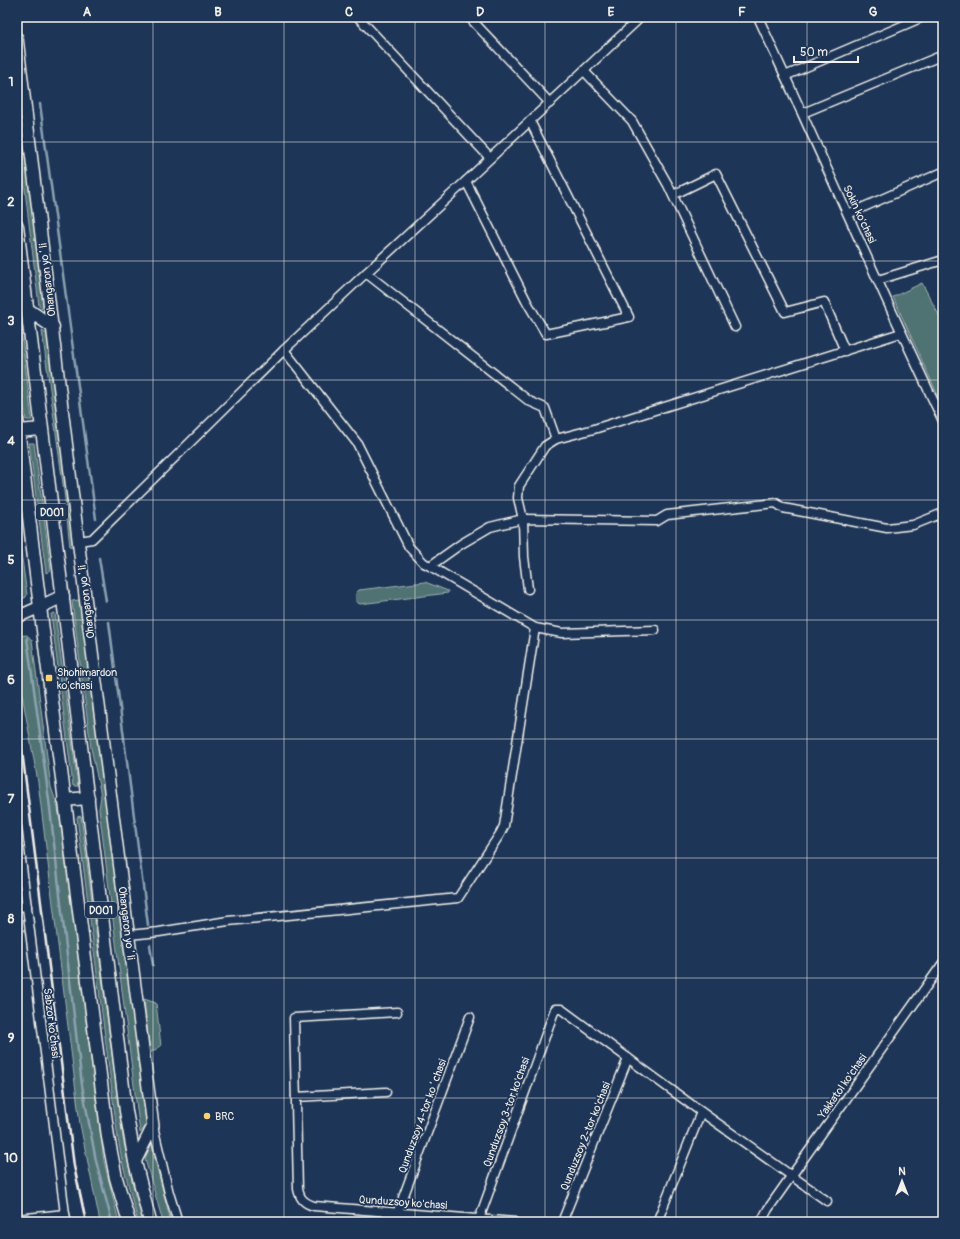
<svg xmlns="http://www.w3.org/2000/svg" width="960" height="1239" viewBox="0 0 960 1239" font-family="Pangolin,sans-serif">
  <rect width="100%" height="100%" fill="#1d3557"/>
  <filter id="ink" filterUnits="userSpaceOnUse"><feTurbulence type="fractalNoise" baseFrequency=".025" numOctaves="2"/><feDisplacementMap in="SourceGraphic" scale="8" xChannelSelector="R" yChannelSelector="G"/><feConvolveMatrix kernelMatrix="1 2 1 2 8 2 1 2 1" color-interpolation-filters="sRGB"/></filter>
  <g filter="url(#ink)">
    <!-- green -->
    <g fill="#4f7273" stroke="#a2b2ae">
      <path d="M17 80 46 311 39 306 17 124Z"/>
      <path d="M922 283 943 323V396L939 398 893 297Z"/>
      <path d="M17 297 32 420H26L17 352Z"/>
      <path d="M42 331 49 335 75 545 70 547 65 499Z"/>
      <path d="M29 443H34L51 570 46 573Z"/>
      <path d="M17 523 27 595 25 598 17 599Z"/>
      <path d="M425 582 448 591V593L360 604 356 602V593L359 590Z"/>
      <path d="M79 600 83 603 147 1125 140 1133 99 809 101 796 91 748 72 601Z"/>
      <path d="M55 613 78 786H73L51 614Z"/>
      <path d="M27 635 32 640 51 787 58 808 62 834 104 1161 119 1222H100L80 1124 38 782 17 667V636Z"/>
      <path d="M81 816 123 1138 135 1195 144 1222H138L123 1165 118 1139 77 817Z"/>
      <path d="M144 999 156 1003 161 1046 150 1053Z"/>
      <path d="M151 1140 155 1160 171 1222H163L145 1159Z"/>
    </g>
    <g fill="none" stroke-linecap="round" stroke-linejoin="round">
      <!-- stream -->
      <g stroke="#8ca2b0" stroke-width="2.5">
        <path d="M40 104 96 519"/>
        <path d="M99 558 106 601"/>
        <path d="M17 570 20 598"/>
        <path d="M109 622 148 925"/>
        <path d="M27 638 49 800 82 1085 96 1161 112 1222"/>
        <path d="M150 945 153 965"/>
      </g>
      <!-- minor casing -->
      <g stroke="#f4f1e8" stroke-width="11">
        <g id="minor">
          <path d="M358 17 490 158"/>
          <path d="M469 17 550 103"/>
          <path d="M758 17C820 151 879 287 943 421"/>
          <path d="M584 71 632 121 668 185 735 327"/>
          <path d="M785 76 923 17"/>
          <path d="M803 113 943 55"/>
          <path d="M466 181 527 302 546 334 629 317 530 121"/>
          <path d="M673 195 716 174 785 312 824 302 845 351"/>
          <path d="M848 214 943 172"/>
          <path d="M366 273 529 401 545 408 556 439"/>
          <path d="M878 280 943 260"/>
          <path d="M284 350 357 443 409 547 424 563 430 566 535 628 562 633 655 630"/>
          <path d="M79 541 92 539 284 350 366 273 466 181 641 17"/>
          <path d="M430 566 461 544 490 527 523 519 657 521 667 515 776 503 783 508 887 528 913 525 943 513"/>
          <path d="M528 589 524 557 523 519 518 498 519 486 545 446 556 439 594 429 901 333"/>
          <path d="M17 827 65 1214 67 1222"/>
          <path d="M17 907 27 906"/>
          <path d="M129 935 159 932 228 921 458 898 500 834 504 826 535 628"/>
          <path d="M397 1012 294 1018 298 1189C300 1199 304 1203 314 1206L515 1222"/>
          <path d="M296 1097 386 1092"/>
          <path d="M153 1126 169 1193 178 1222"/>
          <path d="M17 1219 65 1214"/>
          <path d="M394 1222 470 1017"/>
          <path d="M478 1222 555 1009H561L700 1111 827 1201"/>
          <path d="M562 1222 628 1058"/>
          <path d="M657 1222 701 1112"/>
          <path d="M761 1222 768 1209 792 1175 943 963"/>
        </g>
      </g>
      <!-- major casing -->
      <g stroke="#f4f1e8" stroke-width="14">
        <g id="major">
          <path d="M17 38 85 596 153 1126 135 1162"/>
          <path d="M17 617 40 607"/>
        </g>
      </g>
      <!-- highway casing -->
      <g stroke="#f4f1e8" stroke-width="15">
        <g id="highway">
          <path d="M17 226 126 1111 135 1162 150 1222"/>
          <path d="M27 309 53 327"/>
          <path d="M17 419 40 607 108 1137 116 1178 129 1222"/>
          <path d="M19 431 41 429"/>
          <path d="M40 607 63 596"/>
          <path d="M64 800 88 798"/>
        </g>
      </g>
      <!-- minor -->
      <use href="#minor" stroke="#1d3557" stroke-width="8"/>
      <!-- major -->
      <use href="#major" stroke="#1d3557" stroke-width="11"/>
      <!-- highway -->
      <use href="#highway" stroke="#1d3557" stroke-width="12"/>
      <!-- rail -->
      <path stroke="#f4f1e8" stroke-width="2.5" d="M17 711 74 1166 86 1222"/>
    </g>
  </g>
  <!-- grid -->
  <path fill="none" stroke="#f4f1e8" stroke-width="1" stroke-opacity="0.55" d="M153 17V1222M284 17V1222M415 17V1222M545 17V1222M676 17V1222M807 17V1222M17 142H943M17 261H943M17 380H943M17 500H943M17 620H943M17 739H943M17 858H943M17 978H943M17 1098H943"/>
  <!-- markers -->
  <g fill="#ffd166" stroke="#1d3557" stroke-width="1.5">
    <rect x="45" y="674" width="8" height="8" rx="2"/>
    <circle cx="207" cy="1116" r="4"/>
  </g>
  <g text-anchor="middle" stroke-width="3.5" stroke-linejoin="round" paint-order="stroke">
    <!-- shield labels -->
    <g fill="#1d3557" stroke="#b4b9bc" stroke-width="1">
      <rect x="36" y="504" width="32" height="16" rx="3"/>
      <rect x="85" y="902" width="32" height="16" rx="3"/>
    </g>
    <g font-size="10" font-weight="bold" fill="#f4f1e8">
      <text x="52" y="516">D001</text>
      <text x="101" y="914">D001</text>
    </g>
    <!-- street labels -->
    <g font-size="11" fill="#f4f1e8" stroke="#1d3557">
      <text transform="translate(860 214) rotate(65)" y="4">Sokin ko'chasi</text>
      <text transform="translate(47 280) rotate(-97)" y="4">Ohangaron yoʻli</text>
      <text transform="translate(86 602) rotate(-97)" y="4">Ohangaron yoʻli</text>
      <text transform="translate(127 923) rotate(83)" y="4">Ohangaron yoʻli</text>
      <text transform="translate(52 1023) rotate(83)" y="4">Sabzor ko'chasi</text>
      <text transform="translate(842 1086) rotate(-55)" y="4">Yakkatol ko'chasi</text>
      <text transform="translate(506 1112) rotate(-70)" y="4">Qunduzsoy 3-tor ko'chasi</text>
      <text transform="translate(422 1116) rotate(-70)" y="4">Qunduzsoy 4-tor koʻchasi</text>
      <text transform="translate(585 1136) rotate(-68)" y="4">Qunduzsoy 2-tor ko'chasi</text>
      <text transform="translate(403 1202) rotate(4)" y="4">Qunduzsoy ko'chasi</text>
    </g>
    <!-- poi labels -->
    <g font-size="11" fill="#f4f1e8" stroke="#1d3557" text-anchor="start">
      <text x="57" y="676">Shohimardon<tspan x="57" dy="13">ko'chasi</tspan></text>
      <text x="215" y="1120">BRC</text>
    </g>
  </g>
  <!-- margin -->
  <rect width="960" height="1239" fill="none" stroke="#1d3557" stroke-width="44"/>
  <!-- north arrow -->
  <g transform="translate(902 1181)" stroke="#1d3557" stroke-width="3" paint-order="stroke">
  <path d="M0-3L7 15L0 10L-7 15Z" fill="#f4f1e8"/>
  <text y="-6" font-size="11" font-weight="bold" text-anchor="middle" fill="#f4f1e8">N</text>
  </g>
  <!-- scale -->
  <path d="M794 56v6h64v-6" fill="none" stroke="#f4f1e8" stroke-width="2"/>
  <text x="800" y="56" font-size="12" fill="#f4f1e8" stroke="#1d3557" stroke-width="3" paint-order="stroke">50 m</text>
  <rect x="22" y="22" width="916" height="1195" fill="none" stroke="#f4f1e8" stroke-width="1.5"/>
  <g font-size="13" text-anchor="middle" font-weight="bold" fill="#f4f1e8">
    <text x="87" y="16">A</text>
    <text x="218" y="16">B</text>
    <text x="349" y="16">C</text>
    <text x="480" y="16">D</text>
    <text x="611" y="16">E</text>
    <text x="742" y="16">F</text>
    <text x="873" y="16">G</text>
    <text x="11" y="86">1</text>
    <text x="11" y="206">2</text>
    <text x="11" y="325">3</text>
    <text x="11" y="445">4</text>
    <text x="11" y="564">5</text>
    <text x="11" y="684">6</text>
    <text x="11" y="803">7</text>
    <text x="11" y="923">8</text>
    <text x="11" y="1042">9</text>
    <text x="11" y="1162">10</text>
  </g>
</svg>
